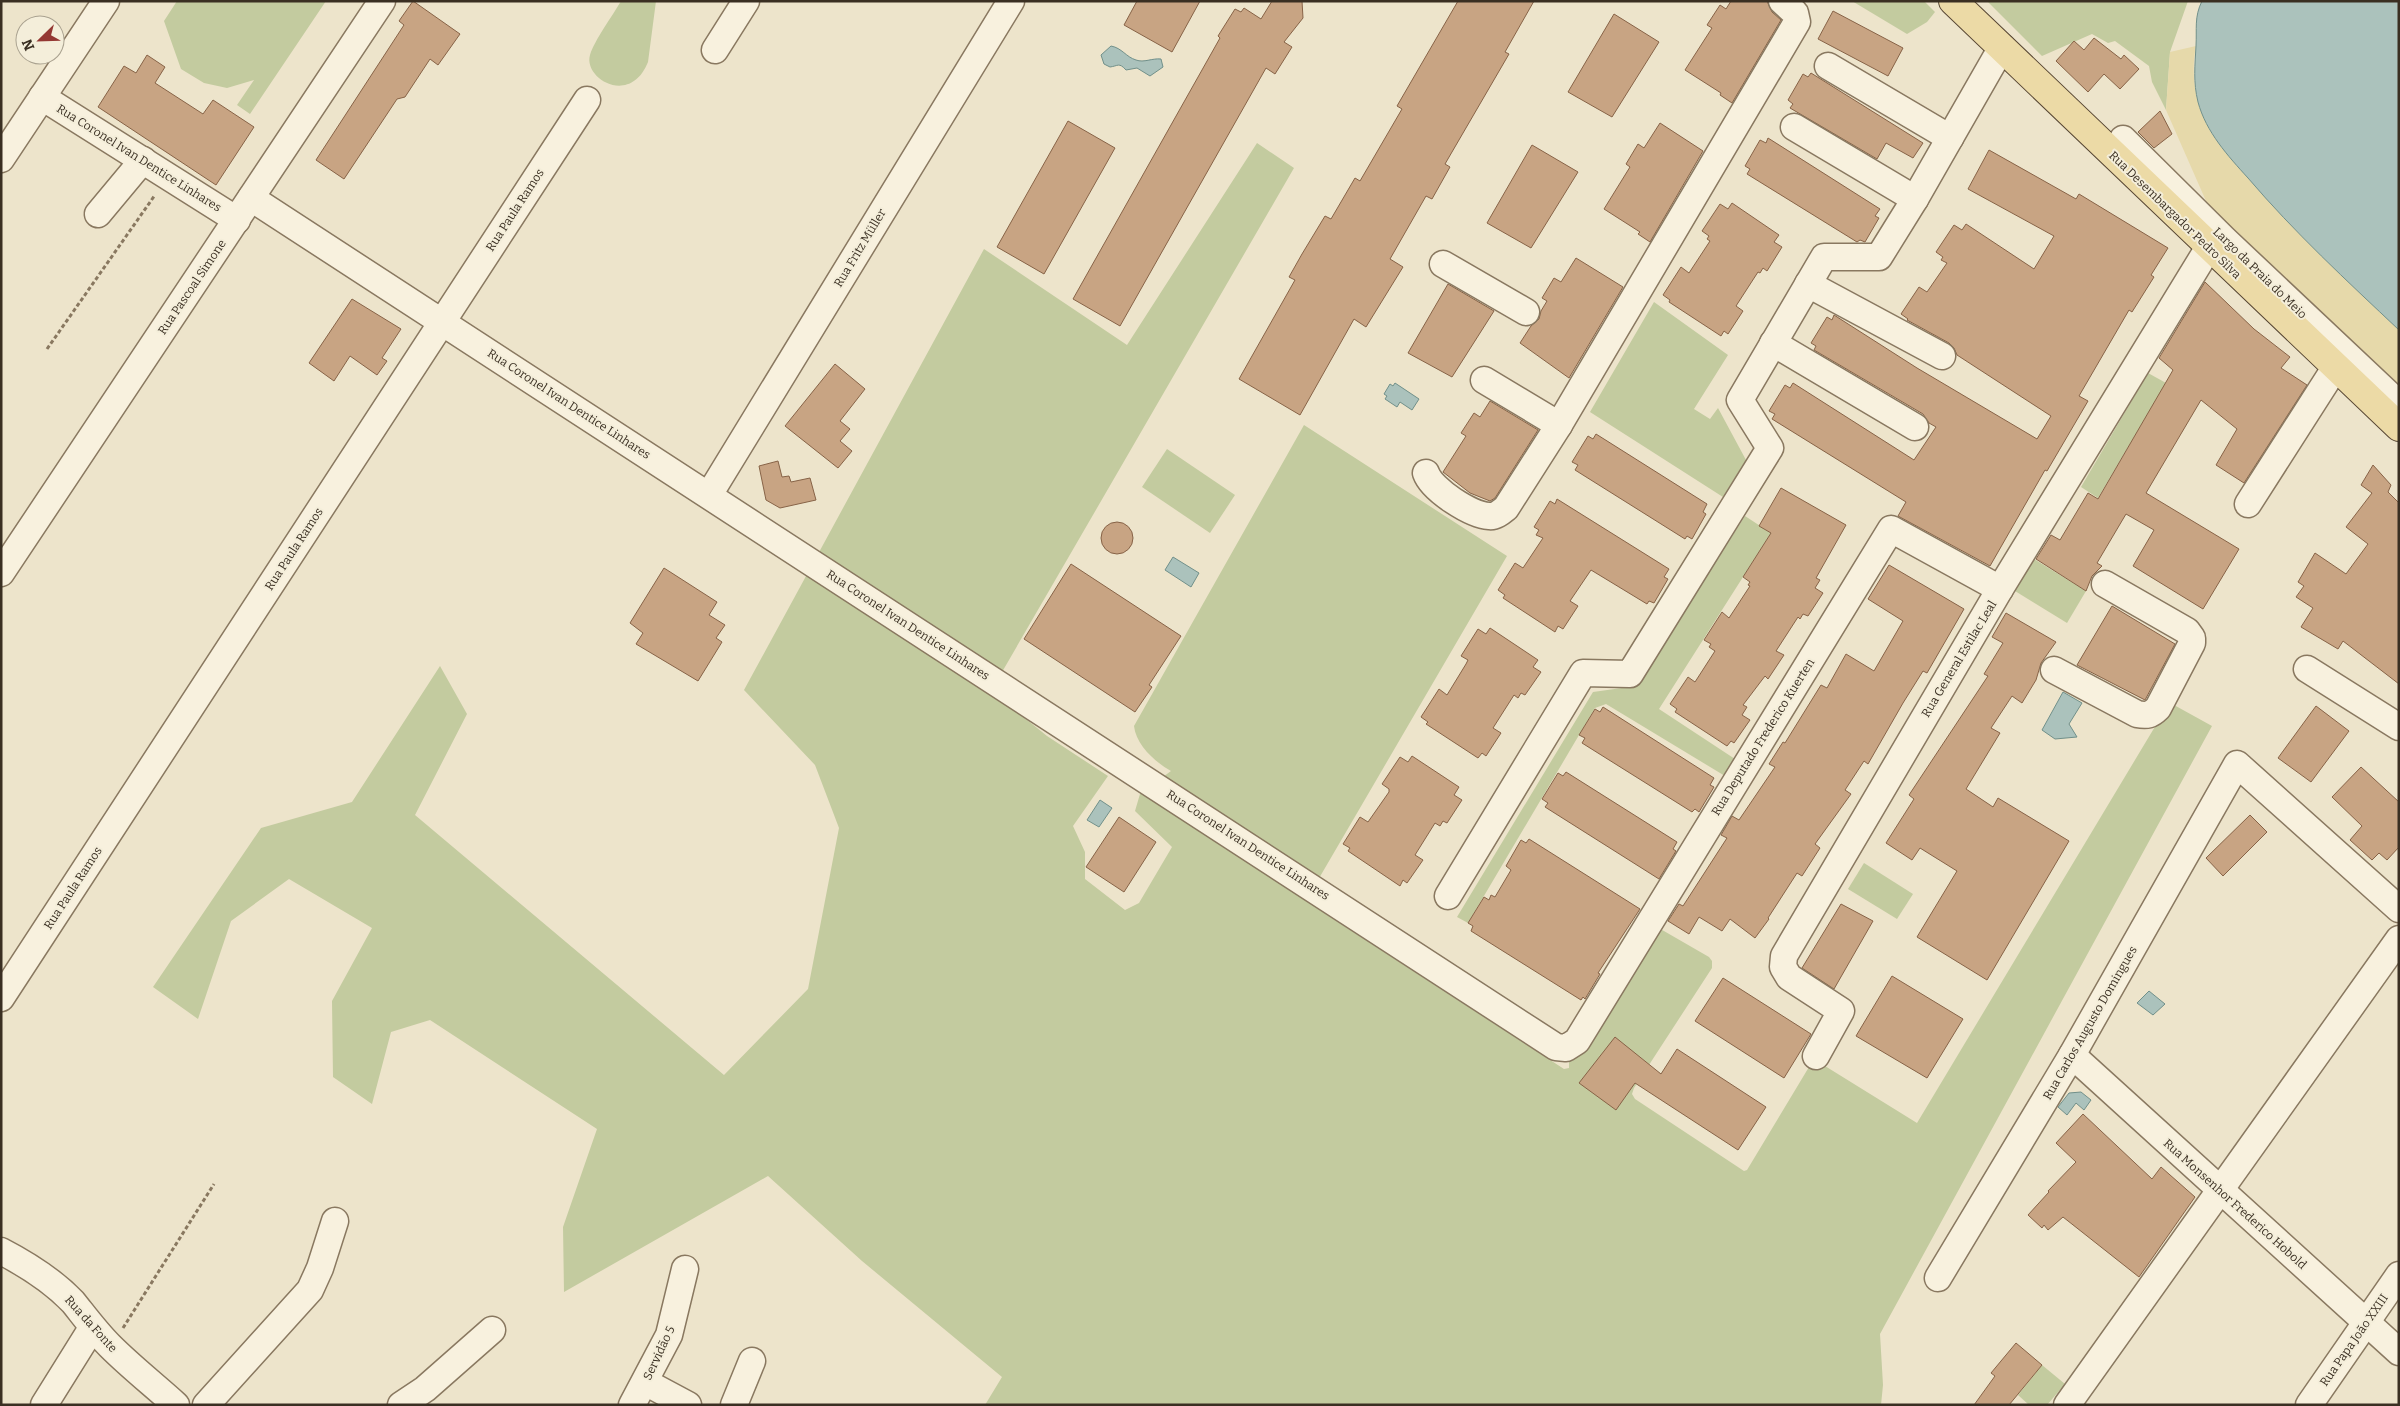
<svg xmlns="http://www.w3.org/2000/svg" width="2400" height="1406" viewBox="0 0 2400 1406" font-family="Bitter,serif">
  <rect width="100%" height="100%" fill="#ede4cb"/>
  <!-- green -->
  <g fill="#c3cb9f">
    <path d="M177 1H326L250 114 237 105 254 80 227 88 204 83 181 69 164 21Z"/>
    <path d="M621 1H656L648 62C630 107 583 78 590 55 594 41 613 15 621 1Z"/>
    <path d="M1852 1H1924L1935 12 1927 22 1907 34Z"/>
    <path d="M1987 1H2188L2170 52 2166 110 2152 82 2149 66 2115 41 2108 43 2092 34 2042 56Z"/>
    <path d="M1257 143 1294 168 991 691 1047 736 1108 776 1073 826 1085 852V879L1125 910 1139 903 1172 847 1135 811 1140 794 1171 771C1155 762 1136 745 1134 726L1304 425 1507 556 1311 892 1314 904 1318 909 1564 1069 1569 1068V1059L1657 927 1709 957 1712 961V968L1634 1088 1632 1094 1635 1099 1744 1171 1747 1170 1809 1067 1822 1064 1825 1066 1917 1123 2165 710 2174 705 2212 726 1880 1334 1883 1385 1881 1405H985L1002 1377 862 1261 768 1176 564 1292 563 1227 597 1129 430 1020 391 1032 372 1104 333 1077 332 1001 372 928 289 879 231 921 198 1019 153 987 261 828 352 802 440 666 467 714 415 815 724 1075 808 989 839 828 815 765 744 690 984 249 1127 345Z"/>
    <path d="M1654 302 1728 355 1694 409 1710 419 1718 408 1746 460 1723 497 1590 412Z"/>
    <path d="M2148 373 2166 383 2098 498 2081 487Z"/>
    <path d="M1167 449 1235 495 1210 533 1142 487Z"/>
    <path d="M1745 516 1771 533 1659 709 1735 759 1725 776 1606 704 1595 708 1468 923 1457 917 1593 692 1636 686Z"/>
    <path d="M2034 559 2086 591 2067 623 2015 591Z"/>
    <path d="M1864 863 1913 894 1897 919 1848 889Z"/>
    <path d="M2042 1365 2065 1384 2047 1405H2029L2018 1395Z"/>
  </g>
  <!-- sand -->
  <path fill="#e6d9aa" d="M2196 46C2191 71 2194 98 2205 121 2216 145 2236 164 2253 184 2298 236 2349 283 2399 330V396L2269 273 2206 201 2166 110 2170 52Z"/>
  <!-- water -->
  <g fill="#abc2bc" stroke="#71908a">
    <path d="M2202 1H2399V330C2347 281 2294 232 2248 178 2228 156 2206 132 2198 102 2193 82 2195 65 2196 46 2197 29 2194 17 2202 1Z"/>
    <path d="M1111 46C1122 48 1126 57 1136 60 1144 63 1152 58 1161 59L1163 67 1150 76 1137 68 1126 70C1119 62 1118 66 1110 67L1104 64 1101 55Z"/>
    <path d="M1395 383 1419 399 1412 410 1400 402 1397 407 1385 399 1387 396 1384 394 1390 384 1393 386Z"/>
    <path d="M1173 557 1199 573 1191 587 1165 570Z"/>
    <path d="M2063 692 2082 703 2069 724 2077 737 2055 739 2042 730Z"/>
    <path d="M1100 800 1112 808 1099 827 1087 820Z"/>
    <path d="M2149 991 2165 1004 2153 1015 2137 1003Z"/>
    <path d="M2081 1092 2091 1100 2084 1110 2076 1103 2067 1115 2058 1107 2069 1093Z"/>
  </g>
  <!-- building -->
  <g fill="#c8a483" stroke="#876347">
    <path d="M413 1 460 34 438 65 430 59 405 97 397 99 344 179 316 160 404 25 399 21Z"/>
    <path d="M1137 1H1200L1172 52 1124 25Z"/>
    <path d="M1272 1H1302L1303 18 1284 42 1292 47 1275 74 1266 68 1120 326 1073 299 1220 38 1218 36 1235 9 1241 12 1244 8 1261 19Z"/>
    <path d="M1458 1H1534L1505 52 1509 54 1445 164 1450 167 1432 199 1426 196 1390 259 1403 267 1366 327 1354 319 1300 415 1239 379 1295 280 1289 277 1302 254 1325 216 1331 219 1355 178 1360 181 1402 109 1397 106Z"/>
    <path d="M1731 1H1767L1772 12 1781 20 1732 103 1720 95 1721 93 1685 70 1712 28 1707 25 1720 5 1726 9Z"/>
    <path d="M1833 11 1903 48 1888 76 1818 39Z"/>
    <path d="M1614 14 1659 42 1612 117 1568 92Z"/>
    <path d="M2094 38 2121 59 2124 55 2139 69 2120 89 2104 74 2088 92 2056 61 2074 41 2084 50Z"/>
    <path d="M147 55 165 67 155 83 203 114 213 100 254 127 216 185 98 107 124 66 136 73Z"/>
    <path d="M1811 73 1923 143 1913 158 1886 143 1877 159 1790 108 1793 104 1788 100 1803 74 1808 77Z"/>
    <path d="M2160 111 2172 134 2154 148 2138 132Z"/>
    <path d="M1068 121 1115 148 1044 274 997 247Z"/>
    <path d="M1660 123 1703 151 1650 242 1638 234 1640 232 1604 209 1630 167 1626 164 1638 144 1644 148Z"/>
    <path d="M1768 138 1880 209 1875 216 1879 218 1865 242 1860 240 1857 242 1747 174 1750 169 1745 166 1760 140 1766 143Z"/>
    <path d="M1532 145 1578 172 1531 248 1487 223Z"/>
    <path d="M1989 150 2076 199 2079 194 2168 248 2151 275 2154 277 2132 312 2129 310 2079 396 2088 401 2047 471 2045 470 1990 566 1898 516 1906 502 1772 419 1775 414 1769 411 1785 385 1790 388 1793 383 1914 460 1936 427 1929 423 1923 414 1814 350 1816 346 1811 343 1827 317 1832 320 1834 315 1917 368 2037 439 2051 416 1957 355 1954 348 1949 343 1907 320 1908 319 1901 314 1919 287 1927 292 1947 263 1941 260 1943 257 1936 252 1954 225 1962 230 1966 224 2034 269 2054 236 1968 189Z"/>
    <path d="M1732 203 1779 235 1774 242 1782 247 1767 271 1763 268 1760 273 1758 272 1736 306 1743 311 1728 334 1724 331 1721 336 1669 302 1670 300 1663 295 1681 267 1689 273 1710 241 1707 239 1709 236 1702 231 1720 204 1728 209Z"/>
    <path d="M1576 258 1623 287 1569 378 1520 343 1531 326 1539 319 1541 311 1547 301 1542 298 1554 278 1561 282Z"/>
    <path d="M2205 282 2254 329 2290 357 2281 368 2307 385 2244 483 2216 465 2237 429 2201 400 2146 493 2239 549 2203 609 2133 566 2154 530 2126 514 2097 563 2102 566 2092 576 2086 591 2036 559 2051 535 2060 540 2088 493 2098 499 2173 370 2159 358Z"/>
    <path d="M1448 284 1494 311 1452 377 1408 353Z"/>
    <path d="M352 299 401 329 382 358 387 361 377 375 350 356 334 381 309 363Z"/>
    <path d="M835 364 865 389 840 421 850 429 840 441 852 451 838 468 785 426Z"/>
    <path d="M1490 401 1538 430 1495 498 1490 501 1470 493 1443 472 1466 436 1461 433 1474 413 1480 417Z"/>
    <path d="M1596 434 1707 504 1703 512 1706 514 1692 539 1687 536 1685 539 1575 470 1578 465 1572 462 1588 436 1593 439Z"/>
    <path d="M778 461 782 477 789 476 791 482 810 478 816 500 780 508 766 500 759 466Z"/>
    <path d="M2373 465 2391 485 2388 492 2399 503V684L2343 641 2338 649 2301 627 2313 608 2296 597 2304 586 2298 582 2315 553 2346 574 2368 544 2346 527 2372 493 2361 485Z"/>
    <path d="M1781 488 1846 525 1816 578 1820 580 1815 588 1823 593 1808 616 1803 614 1800 619 1798 617 1776 651 1784 655 1768 679 1765 676 1743 705 1747 707 1742 715 1750 720 1734 743 1731 741 1727 746 1675 712 1677 709 1670 704 1688 677 1695 682 1715 651 1709 647 1711 644 1704 640 1722 612 1729 618 1750 586 1748 585 1750 582 1743 577 1771 533 1759 526Z"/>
    <path d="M1557 499 1669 569 1664 577 1668 579 1654 603 1649 601 1647 604 1591 570 1570 601 1578 606 1563 629 1558 626 1555 632 1503 598 1505 595 1498 590 1515 563 1523 568 1543 538 1536 535 1539 530 1534 527 1550 501 1555 504Z"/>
    <circle cx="1117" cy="538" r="16"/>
    <path d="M1071 564 1181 636 1149 685 1152 687 1135 712 1024 639Z"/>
    <path d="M1889 565 1964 609 1927 673 1923 671 1903 703 1868 764 1864 761 1845 790 1851 794 1815 844 1820 848 1802 876 1797 873 1768 918 1769 919 1755 938 1730 919 1722 931 1699 917 1689 934 1668 921 1679 904 1683 906 1727 838 1721 835 1732 816 1739 820 1775 767 1769 764 1783 742 1785 743 1821 685 1827 688 1846 654 1874 671 1903 621 1868 599Z"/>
    <path d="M664 568 717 602 709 615 725 625 716 638 722 642 698 681 636 644 643 633 630 623Z"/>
    <path d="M2112 606 2175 644 2145 700 2077 665Z"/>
    <path d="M2006 613 2056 642 2041 663 2036 680 2022 703 2012 696 1991 728 2000 733 1966 789 1993 807 1998 798 2069 841 1987 980 1917 937 1957 871 1920 848 1912 860 1886 843 1914 799 1909 795 1988 676 1984 674 2003 643 1992 637Z"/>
    <path d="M1490 628 1538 660 1533 667 1541 672 1525 695 1521 693 1518 698 1514 695 1493 728 1501 733 1486 756 1482 753 1478 758 1426 724 1428 722 1421 717 1439 689 1447 695 1466 664 1468 660 1461 656 1478 629 1486 634Z"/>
    <path d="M2316 706 2349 731 2311 782 2278 758Z"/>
    <path d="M1603 707 1714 778 1710 785 1714 787 1699 812 1695 809 1692 812 1582 743 1585 738 1579 735 1595 709 1600 712Z"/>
    <path d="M1412 756 1459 787 1454 795 1462 800 1447 823 1443 821 1440 826 1435 823 1415 855 1423 860 1407 883 1403 880 1400 886 1348 851 1350 848 1343 844 1360 817 1368 822 1389 792V789L1382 784 1400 757 1408 762Z"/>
    <path d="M2361 767 2399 802V847L2387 860 2379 853 2372 860 2350 840 2362 826 2332 797Z"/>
    <path d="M1566 772 1677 842 1673 849 1676 851 1659 879 1545 807 1548 803 1542 799 1558 773 1563 776Z"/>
    <path d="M2250 815 2267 832 2223 876 2206 858Z"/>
    <path d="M1119 817 1156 842 1124 892 1086 867Z"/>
    <path d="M1529 839 1640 909 1598 973 1600 974 1585 999 1583 997 1581 1000 1471 931 1473 926 1468 923 1484 897 1489 900 1491 895 1495 897 1511 870 1506 866 1521 840 1526 843Z"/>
    <path d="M1841 904 1873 921 1834 989 1802 968Z"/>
    <path d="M1892 976 1963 1019 1927 1078 1856 1036Z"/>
    <path d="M1723 978 1811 1034 1784 1078 1695 1021Z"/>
    <path d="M1615 1037 1661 1074 1677 1049 1766 1107 1738 1150 1635 1083 1616 1110 1579 1083Z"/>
    <path d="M2083 1114 2152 1179 2161 1167 2195 1197 2139 1277 2063 1217 2048 1230 2044 1225 2042 1228 2028 1215 2049 1192 2048 1191 2076 1162 2056 1143Z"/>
    <path d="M2016 1343 2042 1365 2009 1405H1974L1995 1376 1991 1373Z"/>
  </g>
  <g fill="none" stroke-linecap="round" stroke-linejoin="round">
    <!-- minor casing -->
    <g stroke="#897860" stroke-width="29">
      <g id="minor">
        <path d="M715 50 746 1"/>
        <path d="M1828 66 1950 138"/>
        <path d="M42 97 237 220"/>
        <path d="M1794 127 1915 199"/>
        <path d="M2123 139 2225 240 2399 404"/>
        <path d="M1 159 106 1"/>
        <path d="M251 198 1556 1047 1566 1048 1577 1041 1891 529 2000 589"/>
        <path d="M98 214 143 160"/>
        <path d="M1443 264 1526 312"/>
        <path d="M1808 284 1942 356"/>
        <path d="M1773 343 1915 427"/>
        <path d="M1484 380 1559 425"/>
        <path d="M1426 473C1432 490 1471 515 1489 516 1495 517 1501 512 1506 508L1559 425 1797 22 1795 13 1782 1"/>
        <path d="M709 495 1011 1"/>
        <path d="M2248 504 2335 368"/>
        <path d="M1 573 382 1"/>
        <path d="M2307 669 2399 727"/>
        <path d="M2054 670 2137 714C2147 716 2151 715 2158 708L2192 643V638L2187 631 2105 584"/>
        <path d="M1448 896 1583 673 1630 674 1770 448 1740 400 1824 257H1879L1915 199 2002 47"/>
        <path d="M1 998 587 100"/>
        <path d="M2072 1055 2399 1352"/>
        <path d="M1816 1056 1841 1011 1789 977 1783 967 1784 956 2000 589 2209 247"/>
        <path d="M1 1251C28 1265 52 1280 73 1302 85 1317 96 1332 110 1346 131 1367 154 1385 176 1405"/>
        <path d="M1938 1278 2072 1055 2237 764 2399 909"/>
        <path d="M645 1382 688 1405"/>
        <path d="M44 1405 92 1328"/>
        <path d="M206 1405 310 1290 320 1268 335 1221"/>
        <path d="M401 1405 425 1389 492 1330"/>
        <path d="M632 1405 669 1335 685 1269"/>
        <path d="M734 1405 752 1361"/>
        <path d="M2067 1405 2399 939"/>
        <path d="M2309 1405 2399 1275"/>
      </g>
    </g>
    <!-- major casing -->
    <g stroke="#574633" stroke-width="30">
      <path id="major" d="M1953 1 2399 427"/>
    </g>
    <!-- path -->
    <g stroke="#897860" stroke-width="3" stroke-dasharray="4 2.5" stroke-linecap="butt">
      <path d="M47 349 155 195"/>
      <path d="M123 1328 214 1184"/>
    </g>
    <!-- minor -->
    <use href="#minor" stroke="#f8f1de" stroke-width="26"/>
    <!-- major -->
    <use href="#major" stroke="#ecdaa6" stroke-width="28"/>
  </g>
  <g text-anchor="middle" stroke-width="4" stroke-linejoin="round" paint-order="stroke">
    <!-- street labels -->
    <g font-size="12" fill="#3a2f22" stroke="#f4eeda">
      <text transform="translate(139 158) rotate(32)" y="4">Rua Coronel Ivan Dentice Linhares</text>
      <text transform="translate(515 210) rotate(-57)" y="4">Rua Paula Ramos</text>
      <text transform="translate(2175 215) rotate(44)" y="4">Rua Desembargador Pedro Silva</text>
      <text transform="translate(860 248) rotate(-59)" y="4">Rua Fritz Müller</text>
      <text transform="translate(2260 273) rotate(44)" y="4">Largo da Praia do Meio</text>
      <text transform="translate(192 287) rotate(-56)" y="4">Rua Pascoal Simone</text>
      <text transform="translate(569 404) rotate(33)" y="4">Rua Coronel Ivan Dentice Linhares</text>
      <text transform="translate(294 549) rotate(-57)" y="4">Rua Paula Ramos</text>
      <text transform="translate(908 625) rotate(33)" y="4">Rua Coronel Ivan Dentice Linhares</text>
      <text transform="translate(1959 659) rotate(-59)" y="4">Rua General Estilac Leal</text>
      <text transform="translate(1763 737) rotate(-58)" y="4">Rua Deputado Frederico Kuerten</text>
      <text transform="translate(1248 845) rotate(33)" y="4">Rua Coronel Ivan Dentice Linhares</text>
      <text transform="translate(73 888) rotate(-57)" y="4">Rua Paula Ramos</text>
      <text transform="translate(2090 1023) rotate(-60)" y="4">Rua Carlos Augusto Domingues</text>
      <text transform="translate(2235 1204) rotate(42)" y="4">Rua Monsenhor Frederico Hobold</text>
      <text transform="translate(91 1324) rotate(48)" y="4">Rua da Fonte</text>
      <text transform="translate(2354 1340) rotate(-55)" y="4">Rua Papa João XXIII</text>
      <text transform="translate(659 1353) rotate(-65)" y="4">Servidão 5</text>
    </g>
  </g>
  <!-- border -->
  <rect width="2400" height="1406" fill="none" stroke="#3a2f22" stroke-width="5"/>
  <!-- north arrow -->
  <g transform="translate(40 40) rotate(247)"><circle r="24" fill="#f4eeda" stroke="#aaa290"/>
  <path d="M0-4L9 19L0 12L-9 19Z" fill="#943833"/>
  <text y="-8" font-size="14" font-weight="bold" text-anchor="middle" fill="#3a2f22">N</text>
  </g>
</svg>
